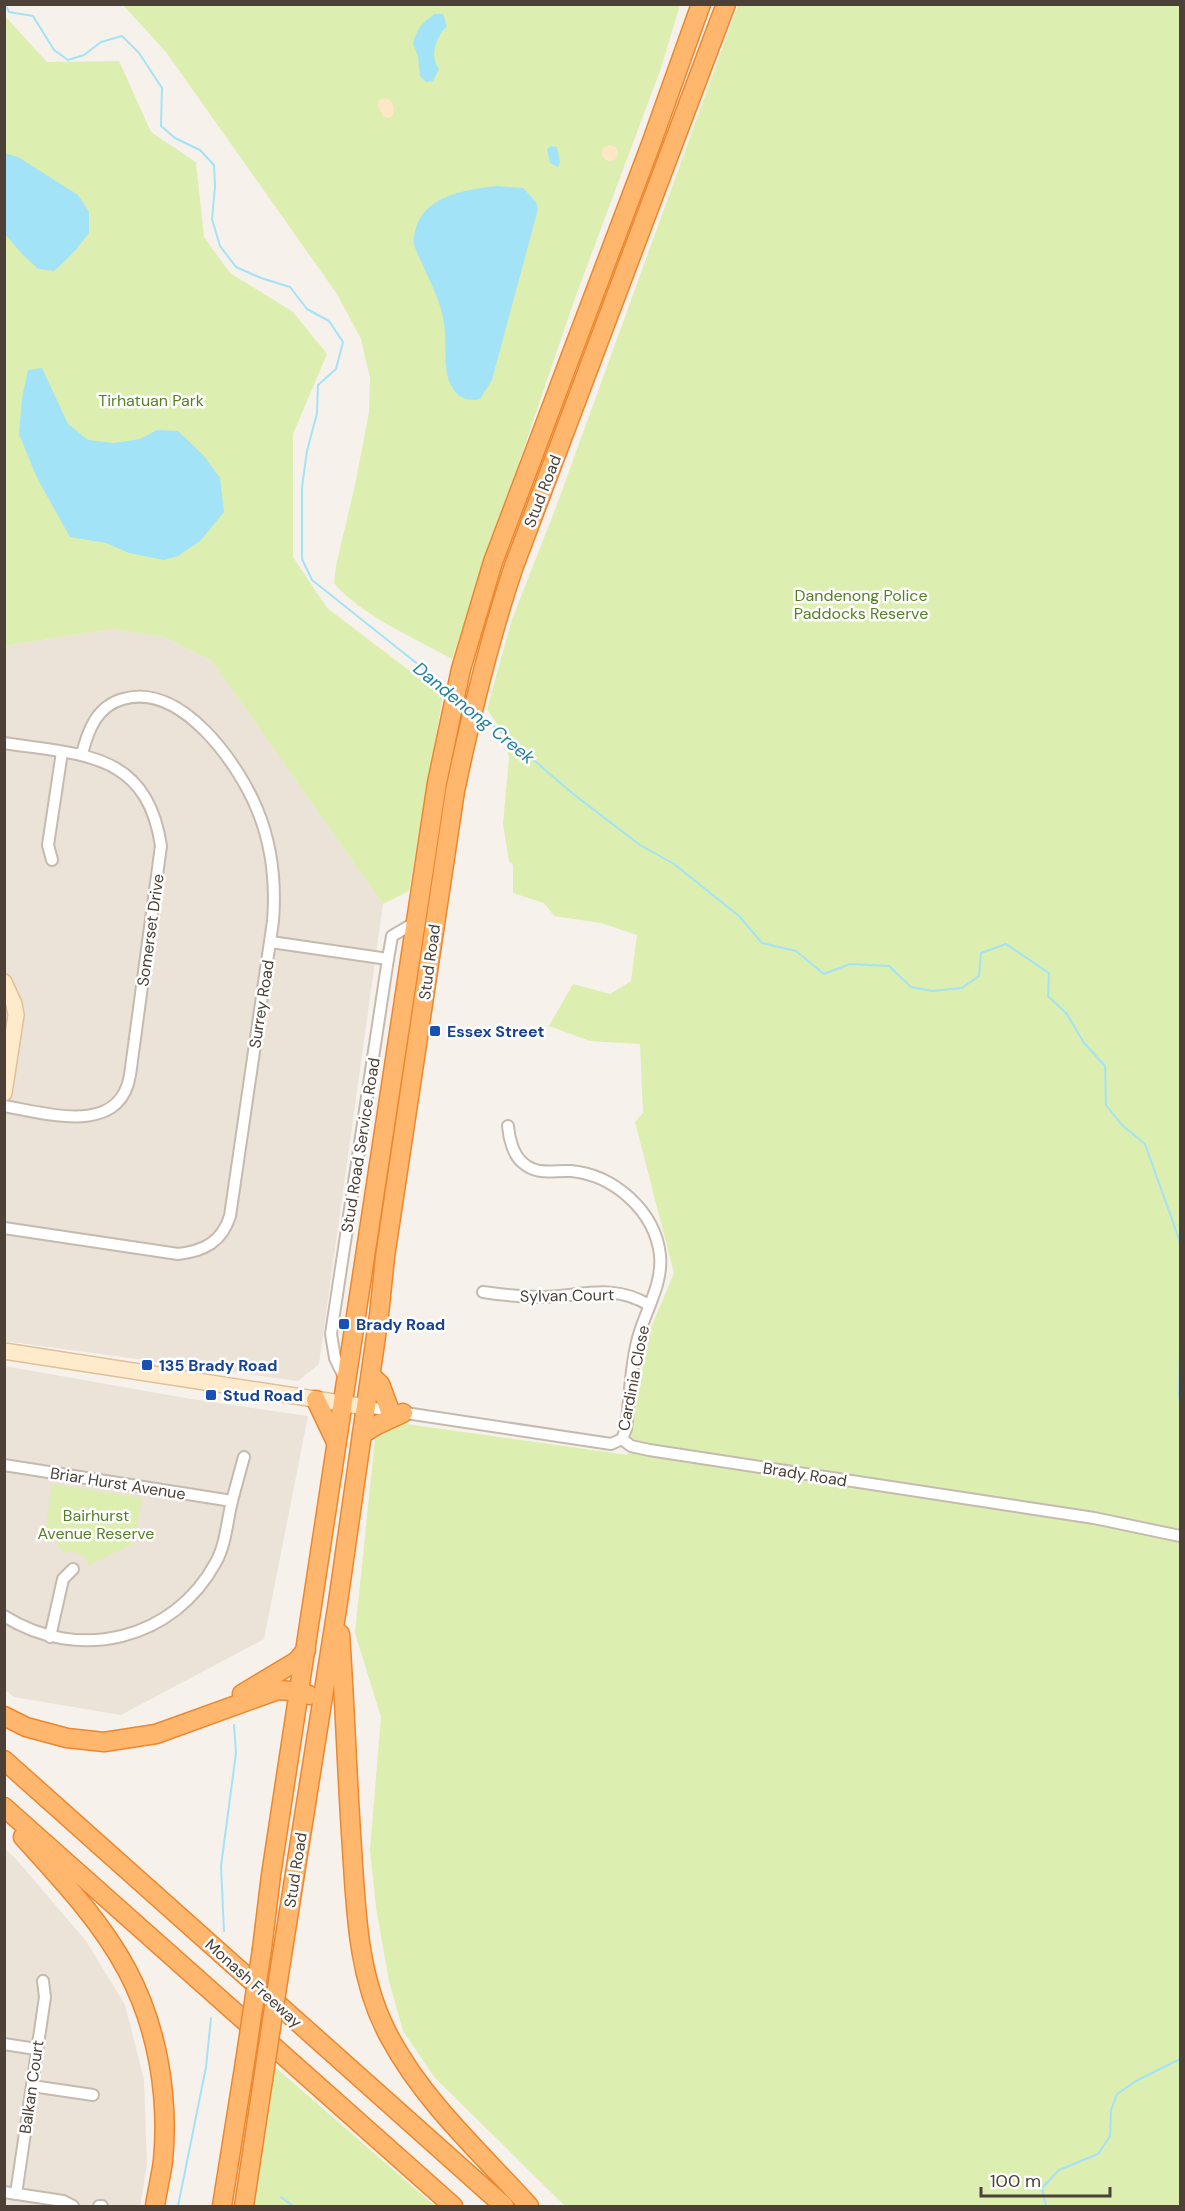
<svg xmlns="http://www.w3.org/2000/svg" width="1185" height="2211" viewBox="0 0 1185 2211" font-family="'DM Sans',sans-serif">
  <rect width="100%" height="100%" fill="#f7f1eb"/>
  <!-- residential -->
  <g fill="#ebe2d8">
    <path d="M112 629 164 637 212 661 383 904 319 1364 298 1381 5 1341V646Z"/>
    <path d="M4 1366 191 1399 308 1416 264 1639 121 1715 14 1697 5 1690Z"/>
    <path d="M4 1848 15 1858 86 1941 125 2005 144 2080 147 2165 140 2206H5Z"/>
  </g>
  <!-- green -->
  <g fill="#dceeb0">
    <path d="M123 5H680L661 68 575 298 452 659C416 639 359 614 334 583L336 566 355 485 369 412 370 378 361 339 337 294 166 52Z"/>
    <path d="M738 5H1180V2206H565L435 2078 403 2031 389 1981 376 1908 370 1850 381 1717 355 1633 375 1439 399 1423 628 1455 648 1335 674 1273 635 1122 643 1113 640 1044 590 1041 549 1026 573 984 610 994 631 981 637 935 601 923 554 916 544 903 513 893V865L509 861 503 824 509 758 503 733 487 709 512 619 555 510Z"/>
    <path d="M4 15 47 62 119 61 151 132 196 162 204 237 230 273 293 312 327 354 293 434V557L327 608 443 696 409 891 383 904 212 661 164 637 112 629 5 646Z"/>
    <path d="M52 1484 142 1498 134 1543 88 1566C87 1554 75 1550 64 1553L46 1527Z"/>
    <path d="M275 2067 429 2201 436 2206H254Z"/>
  </g>
  <!-- sand -->
  <g fill="#fde7c5">
    <path d="M385 98 390 100C395 105 395 113 390 118L383 117 378 106 379 100Z"/>
    <circle cx="610" cy="153" r="8"/>
  </g>
  <!-- water -->
  <g fill="#a3e3f7">
    <path d="M435 14H443L447 26C436 37 429 56 439 69L433 81 426 82 420 76 418 56 413 44C416 30 423 21 435 14Z"/>
    <path d="M551 146 557 147 560 162 558 167 550 163 547 149Z"/>
    <path d="M4 153 18 157 78 195 89 212V233L74 252 54 271 38 269 22 254 5 234Z"/>
    <path d="M497 186 523 188 536 202 538 209 492 380 480 399C466 402 456 397 450 383 443 368 447 341 444 323 440 296 424 271 414 245 413 198 460 190 497 186Z"/>
    <path d="M42 368 68 424 88 440 114 443 140 439 157 430 178 431 204 456 220 478 224 512 200 541 178 556 164 560 129 553 106 543 70 537 37 478 19 434 22 398 28 370Z"/>
  </g>
  <g fill="none" stroke-linecap="round" stroke-linejoin="round">
    <!-- stream -->
    <g stroke="#a3e3f7" stroke-width="2">
      <path d="M5 4 9 12 33 16 54 50 68 60 84 55 101 42 122 36 139 53 162 88 161 126 175 138 200 150 214 165 215 187 212 219 220 246 236 267 261 278 290 287 307 309 329 321 343 342 336 369 318 385 317 413 307 451 302 487V559L312 580 449 689"/>
      <path d="M479 713 572 793 640 845 674 864 739 916 762 943 796 951 824 974 850 964 889 966 911 987 932 991 962 988 979 976 981 953 1006 944 1049 973 1048 996 1067 1014 1084 1043 1105 1066 1106 1105 1122 1125 1145 1144 1180 1242"/>
      <path d="M1180 1350 1179 1396 1180 1402"/>
      <path d="M224 1931 221 1866 236 1753 234 1725"/>
      <path d="M281 2197 293 2206"/>
      <path d="M178 2206 206 2067 211 2018"/>
      <path d="M1046 2206 1042 2188 1059 2170 1098 2154 1110 2136 1111 2110 1117 2094 1136 2081 1180 2059"/>
    </g>
    <!-- street casing -->
    <g stroke="#c6baaf" stroke-width="14">
      <g id="street">
        <path d="M4 743C81 755 147 751 161 846L130 1075C120 1137 46 1113 4 1106"/>
        <path d="M52 860 48 845 62 752"/>
        <path d="M271 942 388 959"/>
        <path d="M508 1126C509 1138 513 1155 523 1163 538 1176 553 1170 571 1171 614 1175 655 1211 660 1255 663 1285 645 1311 638 1338 630 1367 630 1399 626 1429L622 1439"/>
        <path d="M4 1228 178 1254C204 1251 222 1242 230 1216L273 921C276 883 272 845 257 809 238 763 181 682 123 699 97 706 88 730 82 754"/>
        <path d="M483 1292C503 1295 523 1297 544 1297 583 1296 612 1283 649 1305"/>
        <path d="M345 1379 335 1358 331 1334 388 959 392 936 416 922"/>
        <path d="M366 1407 611 1444 622 1439"/>
        <path d="M622 1439 631 1446 649 1450 1094 1518 1180 1536"/>
        <path d="M4 1465 232 1501"/>
        <path d="M4 1616C79 1663 174 1640 216 1562 226 1544 227 1521 232 1501 236 1486 240 1471 244 1457"/>
        <path d="M50 1637 63 1579 73 1569"/>
        <path d="M4 2044 36 2049"/>
        <path d="M32 2086 93 2095"/>
        <path d="M4 2192 63 2201 73 2206"/>
        <path d="M16 2194 45 1997 43 1981"/>
        <path d="M99 2206H102"/>
      </g>
    </g>
    <!-- secondary casing -->
    <g stroke="#dec099" stroke-width="18">
      <g id="secondary">
        <path d="M4 982 14 1004 16 1015 4 1093"/>
        <path d="M4 1351 366 1407"/>
      </g>
    </g>
    <!-- highway casing -->
    <g stroke="#ec872f" stroke-width="21">
      <g id="highway">
        <path d="M371 1376 380 1384 390 1411"/>
        <path d="M316 1400 336 1442"/>
        <path d="M362 1434 377 1425 403 1413"/>
        <path d="M340 1634C345 1705 347 1777 352 1848 356 1913 358 1980 390 2038 425 2103 480 2152 529 2206"/>
        <path d="M242 1694 297 1661 306 1650"/>
        <path d="M4 1716 26 1727 67 1738 104 1742 156 1734 278 1690 292 1691 309 1695"/>
        <path d="M4 1760 504 2206"/>
        <path d="M4 1807 453 2206"/>
        <path d="M23 1837C60 1878 101 1921 127 1970 158 2028 169 2097 163 2161 161 2176 157 2192 155 2206"/>
        <path d="M262 1949 271 1875 437 783 461 669 493 562 651 144 701 4"/>
        <path d="M280 1968 338 1602 379 1315 385 1257 455 791C471 715 489 640 514 566L726 4"/>
        <path d="M222 2206 245 2062"/>
        <path d="M244 2206 263 2080"/>
      </g>
    </g>
    <!-- street -->
    <use href="#street" stroke="#fff" stroke-width="10"/>
    <!-- secondary -->
    <use href="#secondary" stroke="#ffeacc" stroke-width="15"/>
    <!-- highway -->
    <use href="#highway" stroke="#ffb66d" stroke-width="18"/>
    <!-- highway-bridge casing -->
    <g stroke="#ec872f" stroke-width="21" stroke-linecap="butt">
      <g id="highway-bridge">
        <path d="M245 2062 262 1949"/>
        <path d="M263 2080 280 1968"/>
      </g>
    </g>
    <!-- highway-bridge -->
    <use href="#highway-bridge" stroke="#ffb66d" stroke-width="18"/>
  </g>
  <!-- markers -->
  <g fill="#1a4fb4" stroke="#fff" stroke-width="2">
    <rect x="429" y="1025" width="12" height="12" rx="3"/>
    <rect x="338" y="1318" width="12" height="12" rx="3"/>
    <rect x="141" y="1359" width="12" height="12" rx="3"/>
    <rect x="205" y="1389" width="12" height="12" rx="3"/>
  </g>
  <g text-anchor="middle" stroke-width="5" stroke-linejoin="round" paint-order="stroke">
    <!-- park labels -->
    <g font-size="16" fill="#557f22" stroke="#fff">
      <text x="151" y="406">Tirhatuan Park</text>
      <text x="861" y="601">Dandenong Police<tspan x="861" dy="18">Paddocks Reserve</tspan></text>
      <text x="96" y="1521">Bairhurst<tspan x="96" dy="18">Avenue Reserve</tspan></text>
    </g>
    <!-- street labels -->
    <g font-size="16" fill="#4c4037" stroke="#fff">
      <text transform="translate(542 491) rotate(-69)" y="6">Stud Road</text>
      <text transform="translate(150 930) rotate(-82)" y="6">Somerset Drive</text>
      <text transform="translate(429 962) rotate(-82)" y="6">Stud Road</text>
      <text transform="translate(261 1004) rotate(-81)" y="6">Surrey Road</text>
      <text transform="translate(360 1145) rotate(-81)" y="6">Stud Road Service Road</text>
      <text transform="translate(567 1295) rotate(-1)" y="6">Sylvan Court</text>
      <text transform="translate(633 1378) rotate(-79)" y="6">Cardinia Close</text>
      <text transform="translate(805 1474) rotate(9)" y="6">Brady Road</text>
      <text transform="translate(118 1483) rotate(9)" y="6">Briar Hurst Avenue</text>
      <text transform="translate(295 1870) rotate(-81)" y="6">Stud Road</text>
      <text transform="translate(254 1983) rotate(42)" y="6">Monash Freeway</text>
      <text transform="translate(31 2087) rotate(-82)" y="6">Balkan Court</text>
    </g>
    <!-- transit labels -->
    <g font-size="16" font-weight="bold" fill="#164399" stroke="#fff" text-anchor="start">
      <text x="447" y="1037">Essex Street</text>
      <text x="356" y="1330">Brady Road</text>
      <text x="159" y="1371">135 Brady Road</text>
      <text x="223" y="1401">Stud Road</text>
    </g>
    <!-- water labels -->
    <g font-size="18" font-style="italic" fill="#207fa0" stroke="#fff">
      <text transform="translate(474 713) rotate(39)" y="6">Dandenong Creek</text>
    </g>
  </g>
  <!-- border -->
  <rect width="1185" height="2211" fill="none" stroke="#4c4037" stroke-width="12"/>
  <!-- scale -->
  <path d="M981 2187v9h129v-9" fill="none" stroke="#4c4037" stroke-width="3"/>
  <text x="990" y="2187" font-size="18" fill="#4c4037" stroke="#ffffff" stroke-width="4.5" paint-order="stroke">100 m</text>
</svg>
